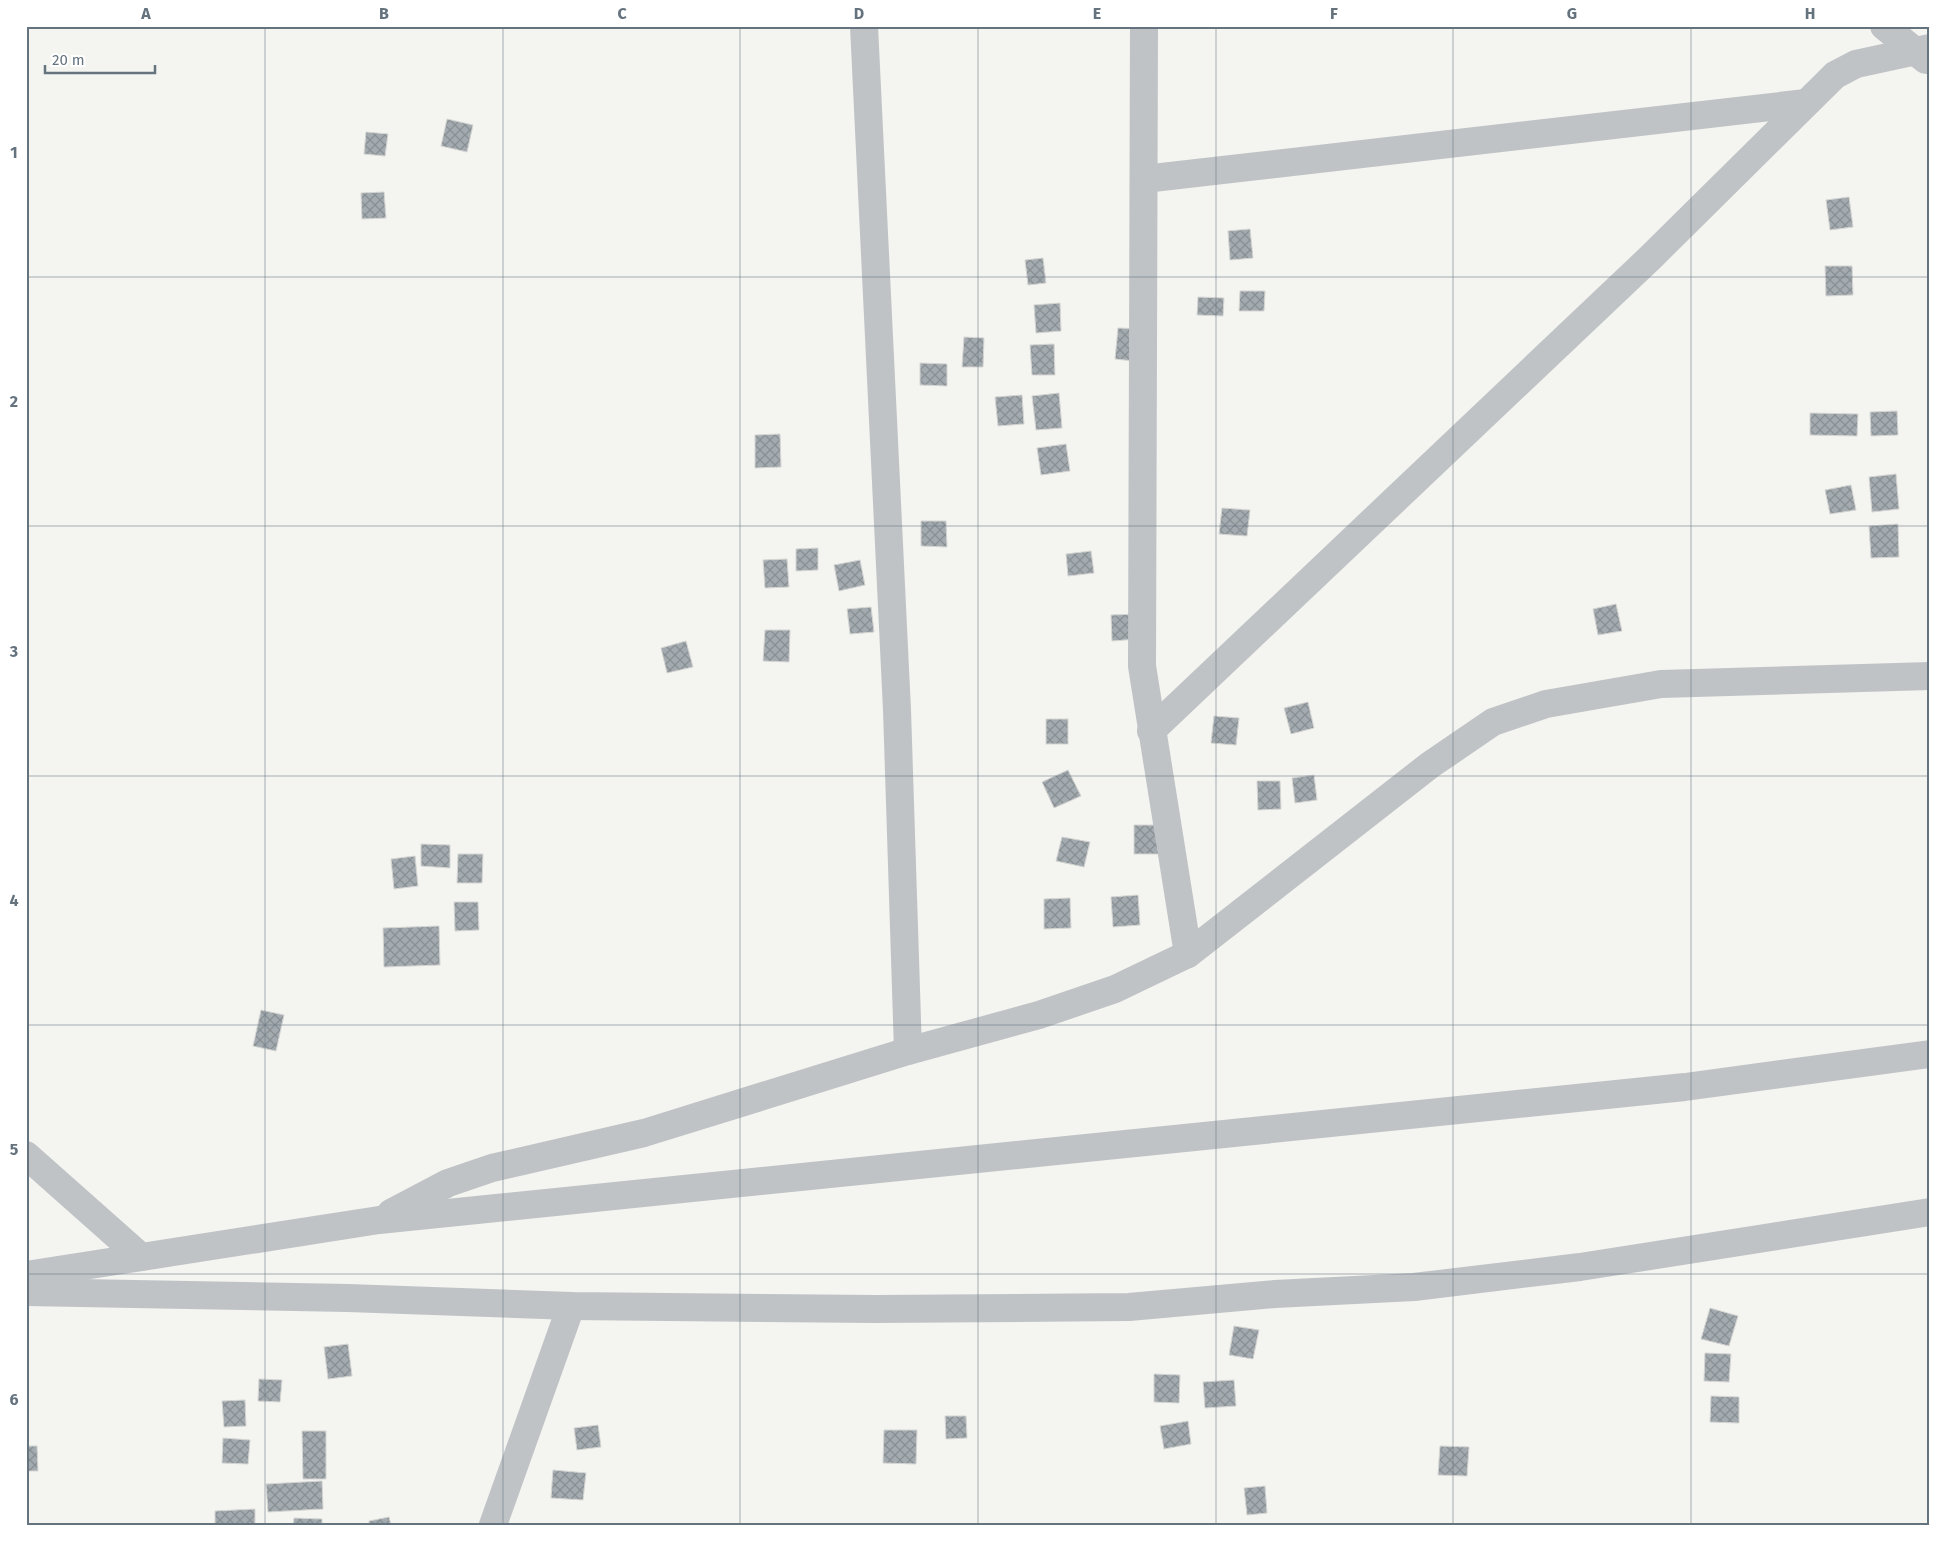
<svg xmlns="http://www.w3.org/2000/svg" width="1956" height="1551" viewBox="0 0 1956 1551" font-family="'Fira Sans',sans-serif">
  <defs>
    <pattern id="building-cross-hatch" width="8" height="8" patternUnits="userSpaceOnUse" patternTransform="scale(1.25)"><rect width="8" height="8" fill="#a4abb0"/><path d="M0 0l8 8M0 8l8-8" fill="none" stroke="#899094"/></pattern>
  </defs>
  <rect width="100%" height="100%" fill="#f4f4f0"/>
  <!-- building -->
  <g fill="url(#building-cross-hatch)" stroke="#d5d5d3">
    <path d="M447 119 473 125 467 152 441 146Z"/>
    <path d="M366 132 388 134 385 156 364 154Z"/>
    <path d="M384 192 386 218 362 219 361 193Z"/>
    <path d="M1849 197 1853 227 1830 230 1826 200Z"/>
    <path d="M1250 229 1253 258 1230 260 1228 231Z"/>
    <path d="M1043 258 1046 283 1028 285 1025 260Z"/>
    <path d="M1825 266H1852L1853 295 1826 296Z"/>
    <path d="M1240 291H1265L1264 311H1239Z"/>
    <path d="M1198 297 1224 298 1223 316 1197 315Z"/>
    <path d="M1060 303 1061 331 1036 333 1034 305Z"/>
    <path d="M1118 328 1146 329 1143 362 1115 359Z"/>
    <path d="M964 337 984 338 983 367H962Z"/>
    <path d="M1054 344 1055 375H1032L1030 345Z"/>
    <path d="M920 363 947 364V386L920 385Z"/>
    <path d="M1059 393 1062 428 1036 430 1032 396Z"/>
    <path d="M1022 395 1024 424 998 426 995 397Z"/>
    <path d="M1897 411 1898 435 1871 436 1870 412Z"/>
    <path d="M1810 413 1858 414 1857 436 1810 435Z"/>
    <path d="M780 434 781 467 755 468V435Z"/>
    <path d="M1066 444 1070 471 1041 475 1037 448Z"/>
    <path d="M1896 474 1899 509 1872 512 1869 477Z"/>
    <path d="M1851 485 1856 510 1830 514 1825 490Z"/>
    <path d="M1222 508 1250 510 1247 536 1219 534Z"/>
    <path d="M921 521H946L947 547 921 546Z"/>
    <path d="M1898 524 1899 557 1871 558 1869 526Z"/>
    <path d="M818 548V570L796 571V549Z"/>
    <path d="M1091 551 1094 573 1068 576 1066 554Z"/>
    <path d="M787 559 789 587 765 588 763 560Z"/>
    <path d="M860 560 865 585 839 591 834 565Z"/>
    <path d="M1616 604 1622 631 1598 635 1593 609Z"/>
    <path d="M871 607 874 632 850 634 847 609Z"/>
    <path d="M1137 614 1138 639 1112 641 1111 615Z"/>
    <path d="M765 630H790L789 662 763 661Z"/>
    <path d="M686 641 693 667 667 673 661 648Z"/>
    <path d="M1308 702 1314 728 1291 734 1284 708Z"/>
    <path d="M1214 716 1239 718 1236 745 1211 743Z"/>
    <rect x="1046" y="719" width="22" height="25"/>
    <path d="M1068 770 1081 796 1054 808 1042 782Z"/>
    <path d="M1314 775 1317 800 1295 803 1292 778Z"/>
    <path d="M1257 781H1280L1281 809 1258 810Z"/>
    <rect x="1134" y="825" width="25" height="29"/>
    <path d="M1062 837 1090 842 1084 867 1056 861Z"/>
    <path d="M421 844 450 845V868L421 866Z"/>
    <path d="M458 854H483L482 883H457Z"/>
    <path d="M415 856 418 886 394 889 391 859Z"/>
    <path d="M1138 895 1140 925 1113 927 1111 897Z"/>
    <path d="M1070 898 1071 928 1044 929V899Z"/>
    <path d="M454 902H478L479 930 455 931Z"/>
    <path d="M439 926 440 965 384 967 383 928Z"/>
    <path d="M261 1010 284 1015 276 1051 253 1046Z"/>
    <path d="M1710 1308 1738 1316 1729 1346 1701 1339Z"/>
    <path d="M1234 1326 1259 1330 1253 1359 1229 1355Z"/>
    <path d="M348 1344 352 1376 328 1379 324 1347Z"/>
    <path d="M1705 1353 1731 1354 1729 1382 1704 1381Z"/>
    <path d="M1154 1374 1180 1375 1179 1403 1154 1402Z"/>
    <path d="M259 1379 282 1380 280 1402 258 1401Z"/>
    <path d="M1234 1380 1236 1406 1205 1408 1203 1382Z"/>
    <path d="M1711 1396 1739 1397V1423L1710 1422Z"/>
    <path d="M245 1400 246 1426 224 1427 222 1401Z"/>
    <path d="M945 1416H966L967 1438 946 1439Z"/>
    <path d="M1188 1421 1191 1444 1164 1449 1160 1426Z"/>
    <path d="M598 1425 601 1447 577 1450 574 1428Z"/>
    <path d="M884 1430H917L916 1464 883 1463Z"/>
    <path d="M302 1431H326V1479H303Z"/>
    <path d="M223 1438 250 1440 248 1464 222 1463Z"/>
    <path d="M26 1446H37L38 1471H26Z"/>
    <path d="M1440 1446 1469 1447 1467 1476 1438 1475Z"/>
    <path d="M553 1470 586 1473 583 1500 551 1498Z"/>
    <path d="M322 1481 323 1509 268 1512 266 1484Z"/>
    <path d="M1265 1486 1267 1513 1247 1515 1244 1488Z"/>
    <path d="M255 1509V1525H215V1511Z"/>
    <path d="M389 1517 391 1525H369V1521Z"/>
    <path d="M294 1518 322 1519V1525H293Z"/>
  </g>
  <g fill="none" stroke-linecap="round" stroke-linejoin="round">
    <!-- street -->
    <g stroke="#bfc3c6" stroke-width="28">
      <path d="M864 26 897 710 908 1051"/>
      <path d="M1144 26 1142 666 1188 954"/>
      <path d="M1884 26 1926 60"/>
      <path d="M1144 179 1806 103"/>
      <path d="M1151 731 1651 257 1835 75 1856 64 1930 48"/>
      <path d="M26 1155 141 1257"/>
      <path d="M391 1213 448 1183 492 1168 644 1133 908 1051 1039 1015 1115 989 1188 954 1430 765 1493 722 1546 704 1661 684 1930 676"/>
      <path d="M26 1275 379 1220 1685 1087 1930 1054"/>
      <path d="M26 1292 348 1298 571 1306 876 1309 1129 1307 1275 1294 1414 1287 1580 1267 1930 1212"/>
      <path d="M493 1525 571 1306"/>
    </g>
  </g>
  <!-- grid -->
  <path fill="none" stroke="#65737f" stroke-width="1" stroke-opacity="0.55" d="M265 26V1525M503 26V1525M740 26V1525M978 26V1525M1216 26V1525M1453 26V1525M1691 26V1525M26 277H1930M26 526H1930M26 776H1930M26 1025H1930M26 1274H1930"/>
  <!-- border -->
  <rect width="1956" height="1551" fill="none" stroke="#ffffff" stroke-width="55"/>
  <!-- scale -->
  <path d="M45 65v8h110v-8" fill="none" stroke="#65737f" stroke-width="2.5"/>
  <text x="52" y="65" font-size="15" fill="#65737f" stroke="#ffffff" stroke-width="4" paint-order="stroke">20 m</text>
  <rect x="28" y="28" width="1900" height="1496" fill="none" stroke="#65737f" stroke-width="2"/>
  <g font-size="16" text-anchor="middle" font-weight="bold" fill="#65737f">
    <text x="146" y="19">A</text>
    <text x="384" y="19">B</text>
    <text x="622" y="19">C</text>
    <text x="859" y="19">D</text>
    <text x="1097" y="19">E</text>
    <text x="1334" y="19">F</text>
    <text x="1572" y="19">G</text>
    <text x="1810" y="19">H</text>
    <text x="14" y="158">1</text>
    <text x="14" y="407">2</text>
    <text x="14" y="657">3</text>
    <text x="14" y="906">4</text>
    <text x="14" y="1155">5</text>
    <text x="14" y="1405">6</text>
  </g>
</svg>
